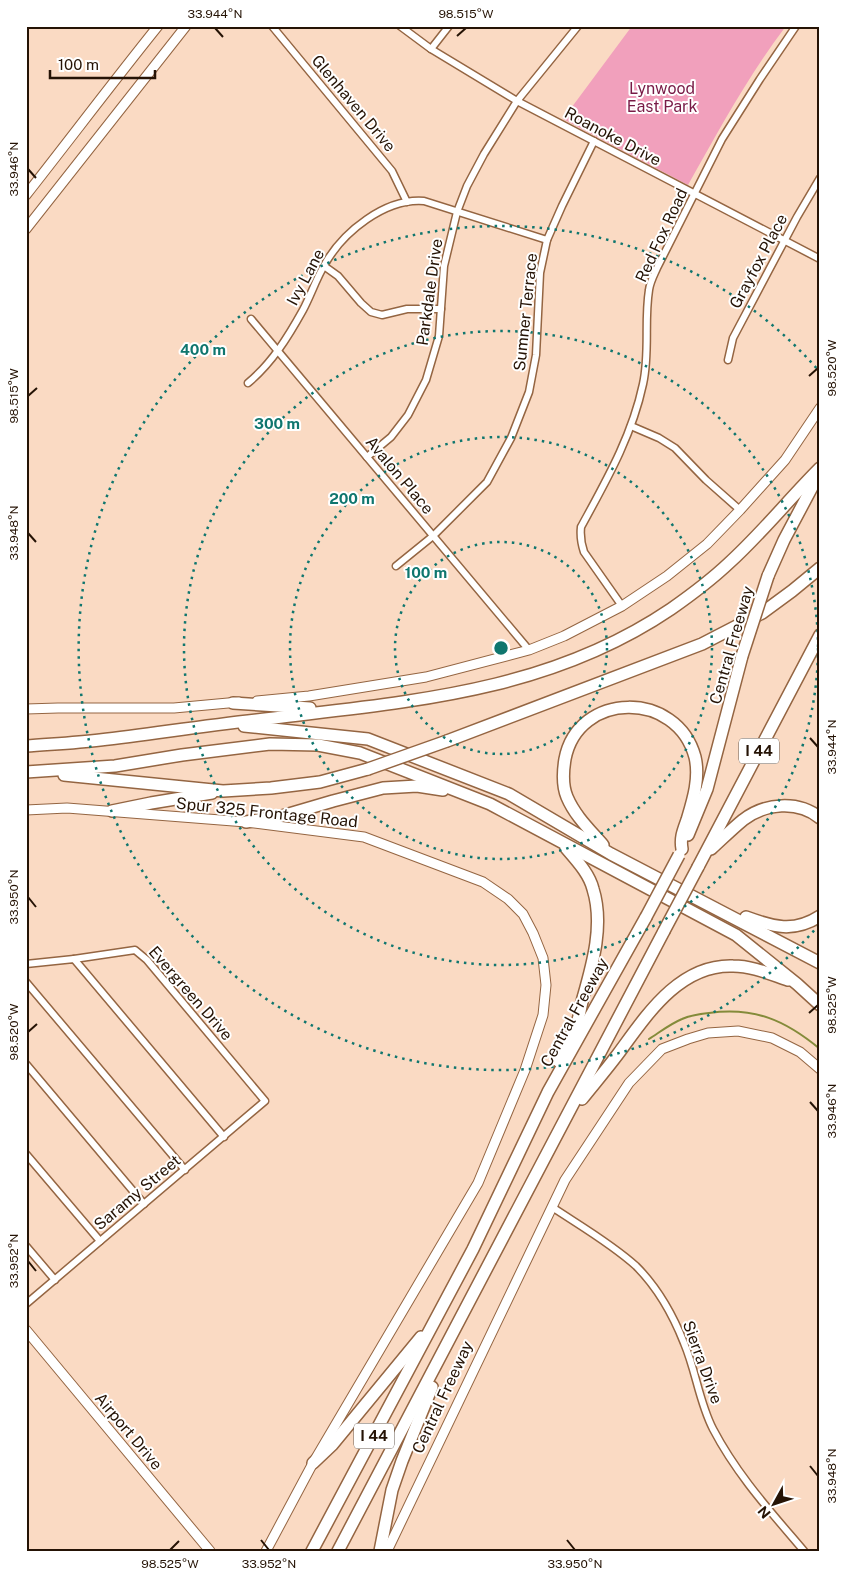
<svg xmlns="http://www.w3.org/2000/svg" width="846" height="1577" viewBox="0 0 846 1577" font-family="'Public Sans',sans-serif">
  <rect width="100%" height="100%" fill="#fadac3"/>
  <!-- green -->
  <path fill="#f1a0bc" d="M632 26H786C748 76 719 130 688 185L563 119Z"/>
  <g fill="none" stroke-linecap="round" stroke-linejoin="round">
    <!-- stream -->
    <path stroke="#848b3a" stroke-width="2" d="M649 1039C660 1032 670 1024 682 1019 691 1015 700 1014 709 1013 755 1007 785 1020 820 1049"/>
    <!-- minor casing -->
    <g stroke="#946542" stroke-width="9">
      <g id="minor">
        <path d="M272 26 392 171 407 202"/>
        <path d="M400 26 431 49 517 101 820 259"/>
        <path d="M431 49 449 26"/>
        <path d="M324 266 338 276 361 303 371 312 382 315 407 309H441"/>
        <path d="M251 319 529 650"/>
        <path d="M728 360 733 338 797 217 820 178"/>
        <path d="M248 383C272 363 288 337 303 310 311 295 316 279 325 264 343 232 385 198 424 201L547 240"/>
        <path d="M631 426 659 438 675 448 706 480 740 510"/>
        <path d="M367 457 391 437 408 415 426 380 439 336 444 266 457 212 467 186 484 154 517 101 578 26"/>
        <path d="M396 566 433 536 487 482 511 438 529 392 536 355 540 273 547 240 562 206 594 141"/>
        <path d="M622 606 584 552C581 543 580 536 581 527 606 481 632 436 643 384 650 353 644 321 649 290 650 282 654 275 657 268L722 139 760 79 796 26"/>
        <path d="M26 964 74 959 224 1137"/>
        <path d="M26 982 185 1170"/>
        <path d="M26 1064 144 1204"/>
        <path d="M26 1154 100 1241"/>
        <path d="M552 1207C579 1225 612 1244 636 1266 657 1287 673 1315 684 1343 696 1371 699 1402 713 1429 737 1475 771 1512 804 1551"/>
        <path d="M26 1246 55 1280"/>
        <path d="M26 1304 265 1101 147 960 135 950 74 959"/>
      </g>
    </g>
    <!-- secondary casing -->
    <g stroke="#946542" stroke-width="11">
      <g id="secondary">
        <path d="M26 195C70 139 113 82 158 26"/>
        <path d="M26 229 186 26"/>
        <path d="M257 701 309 696 426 677 529 650 564 636 622 606 667 576 707 544 740 510 785 460 820 408"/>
        <path d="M26 709 58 708H174L239 702"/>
        <path d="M26 810 67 808 246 822 364 837 483 882 508 899 523 914 533 933 543 958 546 985 543 1015 525 1070 478 1183 313 1463 266 1551"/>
        <path d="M26 1330 210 1551"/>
        <path d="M387 1551 565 1180 629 1083 662 1049 688 1039 708 1033 738 1031 772 1038 800 1052 820 1069"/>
      </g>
    </g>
    <!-- motorway casing -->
    <g stroke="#946542" stroke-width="14">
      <g id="motorway">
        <path d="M768 576 784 540 818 476"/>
        <path d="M233 703 310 708"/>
        <path d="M244 726 368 739 509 794 611 854 820 963"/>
        <path d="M447 741 702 644 762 613 792 591 820 568"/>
        <path d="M26 746C51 744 76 743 100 740 158 733 216 724 274 718 415 701 550 691 671 609 691 595 711 580 729 563 761 534 789 499 820 468"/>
        <path d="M26 772 115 766 182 755 270 744 318 745 360 753 490 804 736 935 797 984 820 1005"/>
        <path d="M64 775 223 791 271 788 320 782 368 769"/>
        <path d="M112 811 151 803 212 793"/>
        <path d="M246 822 282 816 333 801 383 788 417 786 443 790"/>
        <path d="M688 835 707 789 742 656"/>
        <path d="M603 845C590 830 575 816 567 797 562 785 563 771 565 759 578 691 677 690 695 757 700 778 693 800 687 820 683 831 680 838 682 849"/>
        <path d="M711 849C722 839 732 829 743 820 765 803 798 800 820 818"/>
        <path d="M698 867 820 635"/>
        <path d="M746 917C773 927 794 933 820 916"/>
        <path d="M558 1061C564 1048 573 1034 578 1020 580 1013 581 1005 583 998 593 963 604 924 593 889 589 873 576 860 566 848"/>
        <path d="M582 1099C594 1084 606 1070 618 1054 646 1016 679 964 733 966 752 966 770 974 788 980"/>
        <path d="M313 1463 332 1445 421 1337"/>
        <path d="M312 1551 473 1249 548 1092 646 917"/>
        <path d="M338 1551 664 931"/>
        <path d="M380 1551 392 1490 402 1461 432 1387"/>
      </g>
    </g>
    <!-- minor -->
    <use href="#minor" stroke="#fff" stroke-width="6"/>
    <!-- secondary -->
    <use href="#secondary" stroke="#fff" stroke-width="9"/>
    <!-- motorway -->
    <use href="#motorway" stroke="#fff" stroke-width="11"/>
    <!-- motorway-bridge casing -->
    <g stroke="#946542" stroke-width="14" stroke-linecap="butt">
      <g id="motorway-bridge">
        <path d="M742 656 768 576"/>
        <path d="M368 769 447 741"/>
        <path d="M646 917 679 855"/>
        <path d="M664 931 698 867"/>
      </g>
    </g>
    <!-- motorway-bridge -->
    <use href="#motorway-bridge" stroke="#fff" stroke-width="11"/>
  </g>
  <!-- ticks -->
  <path fill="none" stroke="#251305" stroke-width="2" d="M215 28 223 37M457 36 466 28M28 169 36 178M809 376 818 368M28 396 37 388M28 533 36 542M810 738 818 747M28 897 36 907M809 1013 818 1005M28 1032 37 1024M810 1102 818 1111M28 1261 36 1271M810 1466 818 1476M261 1540 269 1550M567 1540 575 1550M170 1550 179 1541"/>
  <!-- distance rings -->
  <g fill="none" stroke="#0f766e" stroke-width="2.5" stroke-dasharray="2.5 5">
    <circle cx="501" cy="648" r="106"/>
    <circle cx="501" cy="648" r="211"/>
    <circle cx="501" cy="648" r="317"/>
    <path d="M819 925A422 422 0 1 1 819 371"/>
  </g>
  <g text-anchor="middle" stroke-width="4" stroke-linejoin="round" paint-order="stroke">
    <!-- shield labels -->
    <g fill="#fff" stroke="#665a50" stroke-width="1">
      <rect x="739" y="738.5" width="40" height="25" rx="4"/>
      <rect x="354" y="1423.5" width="40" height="25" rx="4"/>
    </g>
    <g font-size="15" font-weight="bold" fill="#251305">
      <text x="759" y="756">I 44</text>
      <text x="374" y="1441">I 44</text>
    </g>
    <!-- park labels -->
    <g font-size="16" fill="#781a46" stroke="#fff">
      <text x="662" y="94">Lynwood<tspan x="662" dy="18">East Park</tspan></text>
    </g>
    <!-- street labels -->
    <g font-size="16" fill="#251305" stroke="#fff">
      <text transform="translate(354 103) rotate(50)" y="6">Glenhaven Drive</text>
      <text transform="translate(613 136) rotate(28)" y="6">Roanoke Drive</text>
      <text transform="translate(661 235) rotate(-65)" y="6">Red Fox Road</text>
      <text transform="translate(758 261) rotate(-62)" y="6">Grayfox Place</text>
      <text transform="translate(305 277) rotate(-62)" y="6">Ivy Lane</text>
      <text transform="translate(429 292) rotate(-82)" y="6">Parkdale Drive</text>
      <text transform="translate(525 312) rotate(-84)" y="6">Sumner Terrace</text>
      <text transform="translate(400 475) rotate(50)" y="6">Avalon Place</text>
      <text transform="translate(731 645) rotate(-74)" y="6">Central Freeway</text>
      <text transform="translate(267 812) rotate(6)" y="6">Spur 325 Frontage Road</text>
      <text transform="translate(191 993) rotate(49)" y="6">Evergreen Drive</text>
      <text transform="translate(574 1012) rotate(-61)" y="6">Central Freeway</text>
      <text transform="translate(137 1192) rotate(-40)" y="6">Saramy Street</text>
      <text transform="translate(703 1362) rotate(70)" y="6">Sierra Drive</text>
      <text transform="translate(442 1397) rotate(-65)" y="6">Central Freeway</text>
      <text transform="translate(129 1431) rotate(50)" y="6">Airport Drive</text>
    </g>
  </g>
  <circle cx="501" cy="648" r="8" fill="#0f766e" stroke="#fff" stroke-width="2.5"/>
  <g font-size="15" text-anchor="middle" font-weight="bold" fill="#0f766e" stroke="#fff" stroke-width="4" stroke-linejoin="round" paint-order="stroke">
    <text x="203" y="355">400 m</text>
    <text x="277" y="429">300 m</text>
    <text x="352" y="504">200 m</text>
    <text x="426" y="578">100 m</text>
  </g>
  <!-- border -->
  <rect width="846" height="1577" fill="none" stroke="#ffffff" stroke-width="55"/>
  <!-- north arrow -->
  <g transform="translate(774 1504) rotate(230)" stroke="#ffffff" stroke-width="4" paint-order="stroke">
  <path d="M0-4L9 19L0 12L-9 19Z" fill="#251305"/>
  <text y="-8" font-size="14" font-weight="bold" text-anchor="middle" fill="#251305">N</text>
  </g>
  <!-- scale -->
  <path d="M50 70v8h105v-8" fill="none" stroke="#251305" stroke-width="2.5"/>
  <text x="58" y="70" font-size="15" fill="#251305" stroke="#ffffff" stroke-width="4" paint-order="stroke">100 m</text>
  <rect x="28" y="28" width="790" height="1522" fill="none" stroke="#251305" stroke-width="2"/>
  <g font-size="12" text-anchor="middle" fill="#251305">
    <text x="215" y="18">33.944°N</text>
    <text x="466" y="18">98.515°W</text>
    <text transform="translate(14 169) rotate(-90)" y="4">33.946°N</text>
    <text transform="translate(832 368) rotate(-90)" y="4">98.520°W</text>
    <text transform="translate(14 396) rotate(-90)" y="4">98.515°W</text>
    <text transform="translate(14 533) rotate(-90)" y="4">33.948°N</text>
    <text transform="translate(832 747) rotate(-90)" y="4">33.944°N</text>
    <text transform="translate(14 897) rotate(-90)" y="4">33.950°N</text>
    <text transform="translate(832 1005) rotate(-90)" y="4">98.525°W</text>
    <text transform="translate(14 1032) rotate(-90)" y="4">98.520°W</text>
    <text transform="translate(832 1111) rotate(-90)" y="4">33.946°N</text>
    <text transform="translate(14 1261) rotate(-90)" y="4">33.952°N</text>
    <text transform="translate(832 1476) rotate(-90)" y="4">33.948°N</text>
    <text x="170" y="1568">98.525°W</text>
    <text x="269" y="1568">33.952°N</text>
    <text x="575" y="1568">33.950°N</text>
  </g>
</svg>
